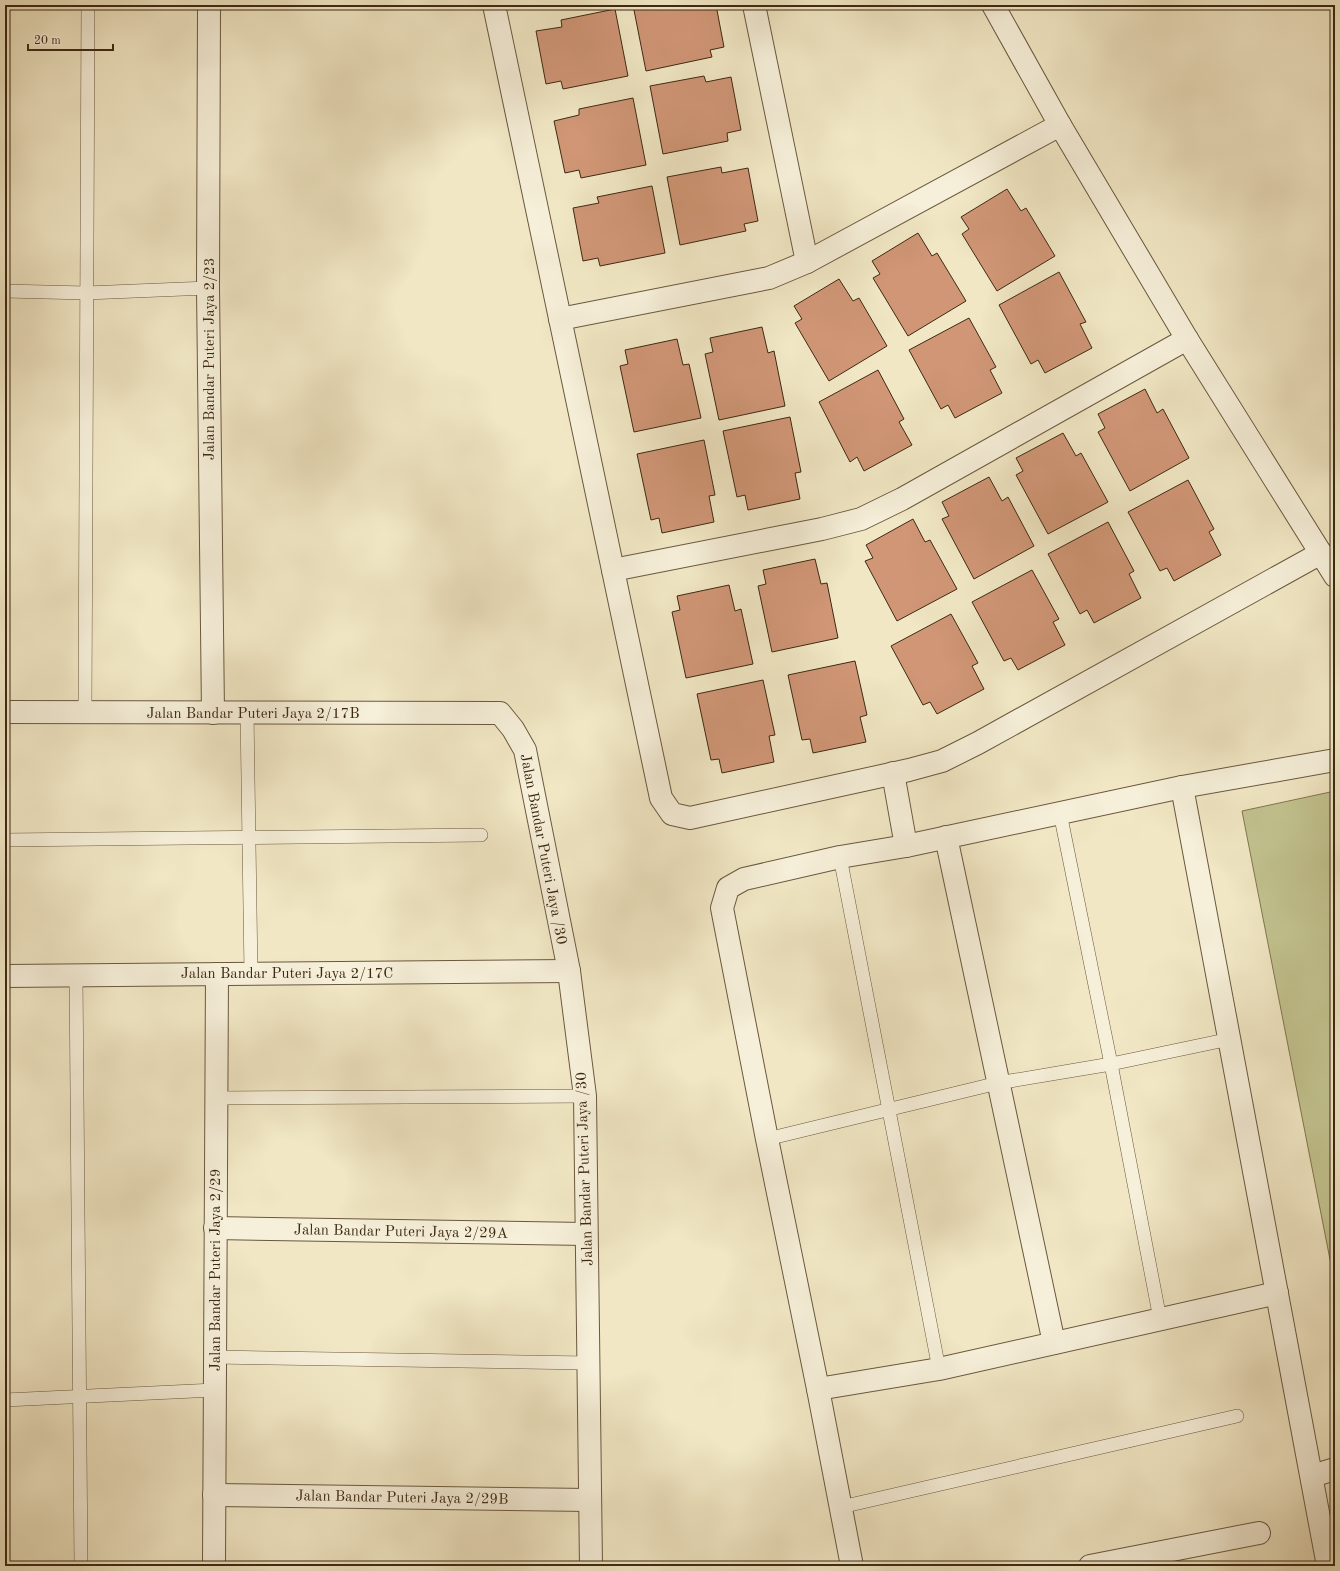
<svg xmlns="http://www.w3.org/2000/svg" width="1340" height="1571" viewBox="0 0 1340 1571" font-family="'Old Standard TT',serif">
  <rect width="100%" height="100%" fill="#f1e7c4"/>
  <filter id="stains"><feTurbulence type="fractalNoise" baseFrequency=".005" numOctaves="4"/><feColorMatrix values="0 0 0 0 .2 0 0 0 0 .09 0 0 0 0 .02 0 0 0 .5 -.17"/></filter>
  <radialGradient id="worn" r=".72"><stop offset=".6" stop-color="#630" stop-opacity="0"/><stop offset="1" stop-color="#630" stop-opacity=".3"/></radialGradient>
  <!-- green -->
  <path fill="#c2c38f" stroke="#807650" d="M1335 791V1285L1242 811Z"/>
  <!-- building -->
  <g fill="#d09676" stroke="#3d2912">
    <path d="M633 5H716L724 47 710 50 712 57 646 71Z"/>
    <path d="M615 9 628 76 563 89 561 81 546 84 536 31 562 27 561 20Z"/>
    <path d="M704 76 706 82 731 77 741 130 727 133 728 141 663 154 650 86Z"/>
    <path d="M633 98 646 165 581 178 579 170 565 173 554 121 579 115V109Z"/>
    <path d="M721 167 722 173 748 168 758 221 744 224 746 231 680 245 667 177Z"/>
    <path d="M652 186 665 253 600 266 598 258 583 261 573 208 599 203 597 197Z"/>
    <path d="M1007 189 1021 211 1026 208 1055 256 997 291 962 234 969 229 961 217Z"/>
    <path d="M918 233 932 256 937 253 966 301 908 336 873 278 880 274 872 261Z"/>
    <path d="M1059 272 1086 322 1080 324 1092 348 1045 373 1038 360 1031 364 999 305Z"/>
    <path d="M839 279 853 301 859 298 887 346 829 381 795 323 802 319 794 306Z"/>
    <path d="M969 318 996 367 990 370 1002 393 955 418 948 405 941 409 909 350Z"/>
    <path d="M762 327 768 353 774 351 785 406 719 420 705 354 713 352 710 338Z"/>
    <path d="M677 339 683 365 689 364 701 418 634 432 620 366 628 364 625 350Z"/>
    <path d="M878 370 904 419 899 422 912 445 864 471 857 457 850 462 819 402Z"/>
    <path d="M1145 389 1157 413 1163 409 1189 458 1130 491 1098 432 1105 428 1098 414Z"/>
    <path d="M790 417 801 472 795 473 800 499 748 510 745 495 737 497 723 431Z"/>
    <path d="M1063 433 1076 456 1081 453 1108 502 1048 534 1016 475 1023 471 1016 458Z"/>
    <path d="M704 440 715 495 709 496 714 522 662 533 659 518 651 520 637 454Z"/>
    <path d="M989 477 1002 501 1008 497 1034 546 974 579 942 519 949 516 942 502Z"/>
    <path d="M1188 480 1214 529 1209 532 1221 555 1174 581 1167 568 1160 571 1128 512Z"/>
    <path d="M913 519 925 542 930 540 957 589 897 621 865 561 873 558 866 545Z"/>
    <path d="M1108 522 1134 571 1129 574 1141 598 1094 623 1087 610 1080 614 1048 554Z"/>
    <path d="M815 559 821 584 827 583 838 638 772 652 758 586 766 584 763 570Z"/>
    <path d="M1032 570 1059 619 1053 622 1065 645 1018 670 1011 658 1004 661 972 602Z"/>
    <path d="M729 585 735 611 741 609 753 664 686 678 672 612 680 610 677 596Z"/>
    <path d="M951 614 978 663 972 666 984 689 937 714 930 702 923 705 891 646Z"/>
    <path d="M855 661 867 715 860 717 866 742 813 753 810 739 802 740 788 675Z"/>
    <path d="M763 680 775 735 769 736 774 762 722 773 719 759 711 760 697 694Z"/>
  </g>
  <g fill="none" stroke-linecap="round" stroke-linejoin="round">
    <!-- service casing -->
    <g stroke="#6a583e" stroke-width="14">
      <g id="service">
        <path d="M5 291 86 293 208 288"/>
        <path d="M85 712 88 5"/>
        <path d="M247 713 251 973"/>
        <path d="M1060 813 1111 1064 1160 1319"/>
        <path d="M5 840 481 835"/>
        <path d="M840 857 939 1369"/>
        <path d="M76 975 81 1566"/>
        <path d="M216 1098 585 1096"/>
        <path d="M767 1139 998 1083 1111 1064 1230 1039"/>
        <path d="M215 1357 588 1363"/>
        <path d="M5 1400 215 1390"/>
        <path d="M841 1507 1237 1416"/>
      </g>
    </g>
    <!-- minor casing -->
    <g stroke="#6a583e" stroke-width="24">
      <g id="minor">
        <path d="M209 5 208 288 213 713"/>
        <path d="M494 5 661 798 672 814 690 818 909 770 942 761 978 743 1321 553"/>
        <path d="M754 5 807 262"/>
        <path d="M993 5 1060 125 1187 339 1335 576"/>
        <path d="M560 319 769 278 807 262 1060 125"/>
        <path d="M613 570 822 529 861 519 902 499 1187 339"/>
        <path d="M5 712 500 713 513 729 525 750 569 971 585 1096 591 1566"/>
        <path d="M893 773 906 846"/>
        <path d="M1182 787 1328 1566"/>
        <path d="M946 837 1054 1343"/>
        <path d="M5 976 569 971"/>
        <path d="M215 1228 586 1234"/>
        <path d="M818 1389 939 1369 1277 1293"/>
        <path d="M1312 1476 1335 1469"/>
        <path d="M214 1495 590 1500"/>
        <path d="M214 1566 217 974"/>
        <path d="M852 1566 818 1389 767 1139 722 908 728 888 744 879 840 857 906 846 1182 787 1335 760"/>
        <path d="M1090 1566 1259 1533"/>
      </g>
    </g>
    <!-- service -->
    <use href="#service" stroke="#f6efd9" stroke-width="13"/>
    <!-- minor -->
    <use href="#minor" stroke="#f6efd9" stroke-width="22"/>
  </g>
  <g text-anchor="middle" stroke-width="3" stroke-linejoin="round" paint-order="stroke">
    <!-- street labels -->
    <g font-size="15" fill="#3d2912" stroke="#f6efd9">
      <text transform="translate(209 359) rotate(-90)" y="5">Jalan Bandar Puteri Jaya 2/23</text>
      <text x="253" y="718">Jalan Bandar Puteri Jaya 2/17B</text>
      <text transform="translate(544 849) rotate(79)" y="5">Jalan Bandar Puteri Jaya /30</text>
      <text x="287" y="978">Jalan Bandar Puteri Jaya 2/17C</text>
      <text transform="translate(584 1169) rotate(-92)" y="5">Jalan Bandar Puteri Jaya /30</text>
      <text transform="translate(401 1231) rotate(1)" y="5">Jalan Bandar Puteri Jaya 2/29A</text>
      <text transform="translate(215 1270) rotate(-90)" y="5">Jalan Bandar Puteri Jaya 2/29</text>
      <text transform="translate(402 1497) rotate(1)" y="5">Jalan Bandar Puteri Jaya 2/29B</text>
    </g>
  </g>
  <!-- margin -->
  <rect width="1340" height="1571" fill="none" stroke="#f1e7c4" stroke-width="20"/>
  <rect x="6" y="6" width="1328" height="1559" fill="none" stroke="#3d2912" stroke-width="2"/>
  <rect x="10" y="10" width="1320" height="1551" fill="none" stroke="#3d2912"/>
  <!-- scale -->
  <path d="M28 44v6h85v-6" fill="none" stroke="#3d2912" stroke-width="2"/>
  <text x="34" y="44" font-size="12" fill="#3d2912" stroke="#f6efd9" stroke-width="3" paint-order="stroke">20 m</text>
  <rect width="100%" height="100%" filter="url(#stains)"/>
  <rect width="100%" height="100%" fill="url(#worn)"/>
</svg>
